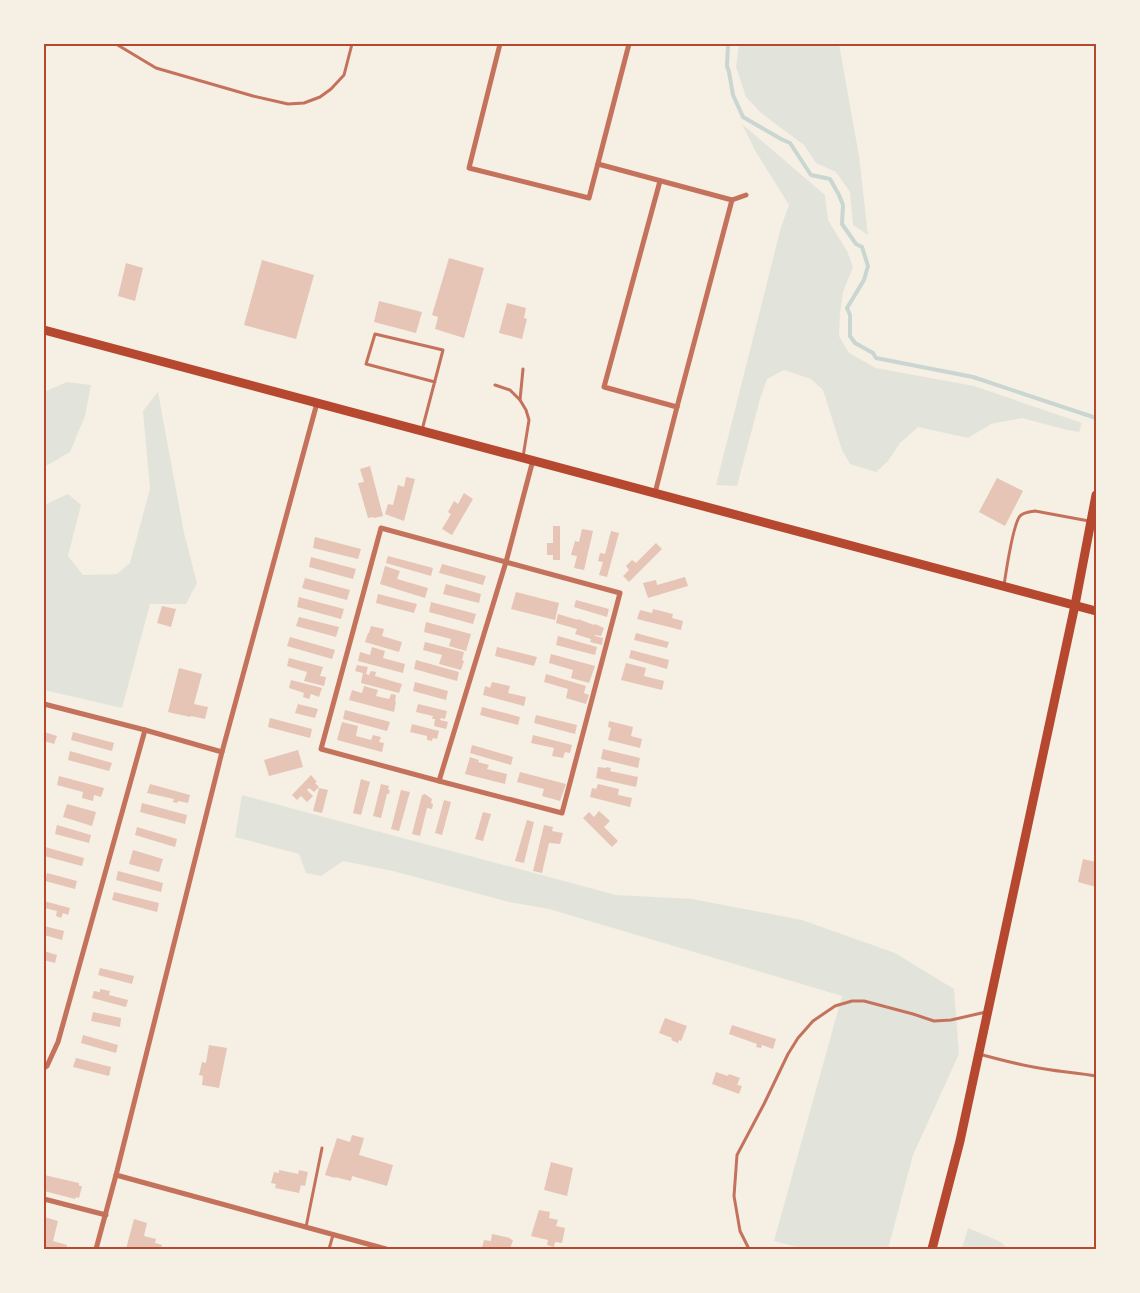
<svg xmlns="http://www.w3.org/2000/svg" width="1140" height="1293" viewBox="0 0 1140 1293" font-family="'DM Sans',sans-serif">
  <rect width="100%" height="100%" fill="#f6efe4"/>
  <!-- green -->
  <g fill="#e2e4dc">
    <path d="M739 44H839L859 156 868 235 853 225 850 192 836 172 816 163 804 145 761 113 746 97 736 67Z"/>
    <path d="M742 124 825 195 828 220 847 251 853 267 843 292 840 313 839 336 849 353 876 368 974 386 1082 423 1079 432 1067 430 1022 418 991 424 968 438 918 427 900 443 888 461 876 472 850 464 842 450 823 390 811 379 784 370 767 379 760 399 737 486 716 485 781 227 789 205 756 152Z"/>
    <path d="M67 382 91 385 85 416 70 452 44 467V392Z"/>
    <path d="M158 392 184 533 197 583 186 604H150L122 708 44 690V505L68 494 81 505 68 556 83 575 117 574 130 563 150 489 143 411Z"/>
    <path d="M242 795 616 895 692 899 802 920 895 953 954 989 959 1054 913 1155 888 1249H805L774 1241 842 996 549 909 509 902 393 871 343 861 321 876 306 873 299 854 235 837Z"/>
    <path d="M968 1228 1001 1242 1008 1249H962Z"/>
  </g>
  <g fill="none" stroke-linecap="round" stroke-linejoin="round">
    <!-- stream -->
    <path stroke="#c9d6d2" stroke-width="4" d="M728 44 727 66 729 72 733 95 743 117 781 139 790 143 811 175 830 179 839 195 843 205 842 224 856 244 862 247 868 266 864 280 847 308 850 315V336L855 343 873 353 876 358 973 377 1096 418"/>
  </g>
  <!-- building -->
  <g fill="#e6c5b7">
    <path d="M449 258 484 268 464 338 435 329 438 317 432 315Z"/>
    <path d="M262 260 314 275 296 339 244 325Z"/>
    <path d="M126 263 143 268 135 301 118 296Z"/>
    <path d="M379 301 422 312 416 333 374 322Z"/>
    <path d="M507 303 526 308 524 318 527 319 522 339 499 333Z"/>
    <path d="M370 466 383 516 374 518 373 517 368 518 358 483 364 482 360 469Z"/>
    <path d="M406 477 415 479 404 521 385 514 388 504 393 505 398 485 404 487Z"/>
    <path d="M997 478 1023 491 1005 526 979 512Z"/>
    <path d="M464 493 473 499 452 535 442 529 451 514 448 512 454 501 458 504Z"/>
    <path d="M553 526H560V560H553V555H547V543H553Z"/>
    <path d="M582 529 593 531 584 570 574 568 577 556 571 555 575 541 579 542Z"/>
    <path d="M611 531 619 533 607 577 599 575 603 562 598 561 600 553 605 554Z"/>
    <path d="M315 537 361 549 358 559 313 548Z"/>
    <path d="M656 543 662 549 629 582 623 576 629 570 626 566 632 560 636 563Z"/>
    <path d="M388 556 433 568 431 576 386 563Z"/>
    <path d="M311 557 356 569 353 579 309 567Z"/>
    <path d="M442 564 486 576 483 585 439 573Z"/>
    <path d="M385 566 400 571 397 579 428 588 425 598 380 584Z"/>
    <path d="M685 577 688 586 648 598 643 583 656 580 657 585Z"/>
    <path d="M305 578 350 590 347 600 302 588Z"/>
    <path d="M446 584 481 594 479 603 443 594Z"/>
    <path d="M516 592 559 603 555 620 511 609Z"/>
    <path d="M378 594 417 604 414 613 376 603Z"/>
    <path d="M299 597 344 609 341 619 297 607Z"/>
    <path d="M576 600 609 609 607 617 574 607Z"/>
    <path d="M431 602 476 614 473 624 429 612Z"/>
    <path d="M162 606 176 609 171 627 157 623Z"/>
    <path d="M653 609 673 614 672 618 683 621 681 630 637 619 640 610 652 613Z"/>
    <path d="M558 614 578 620V619L594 625 595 624 604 628 601 636 595 635V636L603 638 602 645 590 642 591 639 575 634 577 629 556 623Z"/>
    <path d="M299 617 339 627 336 637 296 626Z"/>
    <path d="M426 622 471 634 466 651 449 646 451 639 424 632Z"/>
    <path d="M371 626 384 629 382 636 402 642 399 652 365 642 368 633H369Z"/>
    <path d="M636 633 669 642 667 648 634 640Z"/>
    <path d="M558 636 597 647 595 655 556 645Z"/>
    <path d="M290 637 335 650 332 659 287 646Z"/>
    <path d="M425 642 464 652 462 660 464 661 461 670 439 664 442 655 423 650Z"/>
    <path d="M372 647 385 651 383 658 405 664 403 673 358 661 360 652 370 655Z"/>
    <path d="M497 647 537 657 534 666 495 656Z"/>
    <path d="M631 650 669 660 667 669 629 658Z"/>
    <path d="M551 654 595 666 589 683 571 678 573 670 549 663Z"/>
    <path d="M289 658 323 667 320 676 326 677 324 686 304 681 307 672 287 666Z"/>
    <path d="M416 660 459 672 457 681 414 669Z"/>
    <path d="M626 663 646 668 644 676 664 681 662 690 621 680Z"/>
    <path d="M357 665 368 667 366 674 369 675 371 671 376 672 375 676 402 684 399 693 361 683 363 673 355 671Z"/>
    <path d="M179 668 202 674 194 704 208 707 205 719 191 716 190 717 168 712Z"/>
    <path d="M546 674 586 686 584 693 589 695 586 704 566 698 568 689 544 682Z"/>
    <path d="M291 680 322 688 319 697 311 694 309 699 303 697 304 693 289 688Z"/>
    <path d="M415 682 448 691 446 700 413 691Z"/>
    <path d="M492 682 510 686 508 693 526 697 524 706 483 695 485 686 490 688Z"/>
    <path d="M364 686 378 690 376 696 389 699 391 694 396 695 395 701 396 702 394 712 349 700 352 690 362 693Z"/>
    <path d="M298 704 318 709 315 718 295 713Z"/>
    <path d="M418 704 447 711 445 719 441 718 440 720 448 722 446 729 434 726 435 719H432L433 716 416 712Z"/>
    <path d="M482 707 520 717 518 725 480 715Z"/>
    <path d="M345 710 390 722 387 731 343 719Z"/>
    <path d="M536 715 577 725 575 734 534 723Z"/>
    <path d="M270 718 312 729 310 738 268 727Z"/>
    <path d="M609 721 633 727 631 736 642 739 640 748 608 740 611 728 608 727Z"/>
    <path d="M342 722 358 726 356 736 371 740 373 735 381 737 379 742 384 743 382 752 337 740Z"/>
    <path d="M412 724 439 731 437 739 433 738 432 741 427 740V736L410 732Z"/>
    <path d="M44 732 57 736 54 744 44 741Z"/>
    <path d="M73 732 114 743 112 751 71 740Z"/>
    <path d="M533 735 572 745 570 753 565 752 563 758 552 756 554 748 531 743Z"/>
    <path d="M472 745 513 757 511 765 470 753Z"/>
    <path d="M603 749 640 758 638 768 601 759Z"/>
    <path d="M298 750 303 767 269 776 264 760Z"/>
    <path d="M70 751 112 763 109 771 68 760Z"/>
    <path d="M470 757 479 760 478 762 489 765 487 769 507 774 505 784 465 774Z"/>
    <path d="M598 767 606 768V767L611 768 610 771 638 777 636 787 596 778Z"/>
    <path d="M520 772 566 784 560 801 542 796 544 789 517 782Z"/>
    <path d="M311 775 317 782 315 783 319 787 314 792 309 788 307 790 313 796 307 802 301 796 297 800 292 795Z"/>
    <path d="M59 776 104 788 101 797 94 795 93 801 82 798 83 792 57 785Z"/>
    <path d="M361 779 370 782 361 815 353 813Z"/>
    <path d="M150 784 190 795 188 803 178 801 177 803 173 802 174 799 147 793Z"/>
    <path d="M381 784 389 786 388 790H390L389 794H387L381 818 373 816Z"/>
    <path d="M598 784 619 789 618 795 632 798 630 807 590 797 592 788 596 789Z"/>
    <path d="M319 788 328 790 322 813 313 811Z"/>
    <path d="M401 790 410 792 399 831 391 829Z"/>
    <path d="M425 794 432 799 431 803 433 804 432 809 427 808 420 836 412 834 422 795Z"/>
    <path d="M444 800 451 802 442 835 435 833Z"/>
    <path d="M142 803 187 815 185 824 140 812Z"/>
    <path d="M67 804 96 812 92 826 63 817Z"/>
    <path d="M599 811 610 821 604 827 618 841 612 847 583 818 589 812 594 817Z"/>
    <path d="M483 812 491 814 483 841 475 839Z"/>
    <path d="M527 820 534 822 524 863 515 861Z"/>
    <path d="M57 825 91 835 89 843 55 834Z"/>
    <path d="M544 825 553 827 552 831 563 833 560 844 549 843 542 873 533 871Z"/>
    <path d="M137 827 177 839 175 847 135 835Z"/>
    <path d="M45 847 84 858 82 866 44 856Z"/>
    <path d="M133 850 163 859 159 872 129 864Z"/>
    <path d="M1083 859 1096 862V887L1078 882Z"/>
    <path d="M118 871 163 883 161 892 116 880Z"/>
    <path d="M47 873 77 881 75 889 45 881Z"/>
    <path d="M114 892 159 903 157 912 112 900Z"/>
    <path d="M44 901 70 908 68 915 63 913 61 918 56 916 57 911 44 908Z"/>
    <path d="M44 926 64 931 62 940 44 935Z"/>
    <path d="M44 951 57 955 55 963 44 960Z"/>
    <path d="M100 968 134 976 132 984 98 975Z"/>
    <path d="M100 989 110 991 109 995 128 1000 126 1007 92 998 94 991 100 992Z"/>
    <path d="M93 1012 121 1018 120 1027 91 1021Z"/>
    <path d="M665 1018 687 1026 681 1041 679 1040 678 1043 671 1040 672 1038 659 1033Z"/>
    <path d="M732 1025 776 1039 773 1049 762 1045 761 1048 756 1047 757 1044 729 1034Z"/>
    <path d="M83 1035 118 1045 116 1053 81 1043Z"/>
    <path d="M209 1045 227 1048 219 1088 202 1085 203 1076 199 1075 202 1062 206 1063Z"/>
    <path d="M76 1058 111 1067 109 1076 73 1067Z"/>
    <path d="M716 1072 728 1076 729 1074 740 1078 737 1085 742 1086 739 1094 712 1084Z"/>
    <path d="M352 1135 364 1138 359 1155 393 1165 387 1186 352 1176 351 1181 335 1177V1178L325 1175 337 1138 350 1142Z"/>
    <path d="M551 1162 573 1168 567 1196 544 1190Z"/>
    <path d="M279 1170 298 1174 299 1170 308 1172 305 1186 301 1185 299 1193 275 1188 276 1184 271 1183 274 1172 279 1173Z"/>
    <path d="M44 1175 79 1183V1186H82L79 1198 76 1197 75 1199 44 1191Z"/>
    <path d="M539 1210 550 1212 549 1218 558 1220 556 1226 565 1228 562 1243 555 1242 554 1247 547 1245 548 1240 531 1236Z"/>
    <path d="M44 1217 58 1221 53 1241 67 1245 66 1249H44Z"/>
    <path d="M134 1219 147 1223 144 1236 156 1239 155 1243 162 1245 161 1249H126Z"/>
    <path d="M492 1234 510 1238V1239L513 1240 510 1249H488L482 1248 484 1240 491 1241Z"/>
  </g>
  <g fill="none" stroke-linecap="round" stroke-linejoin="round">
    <!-- service -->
    <g stroke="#c5725c" stroke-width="3">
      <path d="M116 44 156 68 253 96 288 104 304 103 320 97 331 89 344 75 352 44"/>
      <path d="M495 385 510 390 520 400 526 410 529 420 523 457"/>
      <path d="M520 400 523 369"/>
      <path d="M422 430 443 350 375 334 366 364 435 382"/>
      <path d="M1004 585C1006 572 1013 524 1020 516 1024 512 1030 512 1035 511L1089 521"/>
      <path d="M979 1054C1001 1060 1023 1066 1045 1069 1062 1072 1079 1073 1096 1076"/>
      <path d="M306 1227 322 1148"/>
      <path d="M329 1249 333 1235"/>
      <path d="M749 1249 740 1231 734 1196 737 1155 764 1104 788 1054 798 1038 813 1021 835 1006 852 1001H864L913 1014 934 1021 951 1020 986 1012"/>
    </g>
    <!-- minor -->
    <g stroke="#c5725c" stroke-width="5">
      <path d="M500 44 469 168 589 198 629 44"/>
      <path d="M598 164 732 200"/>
      <path d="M660 181 604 387 677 407"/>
      <path d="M655 493 677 407 732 200 746 195"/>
      <path d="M381 528 620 593 562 813 439 781 321 749Z"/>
      <path d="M44 704 145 730 222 752"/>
      <path d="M439 781 506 562 533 460"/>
      <path d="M44 1068 47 1066 58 1042 145 730"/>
      <path d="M116 1175 386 1249"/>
      <path d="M44 1199 106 1215"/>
      <path d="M96 1249 116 1175 222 752 317 403"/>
    </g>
    <!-- secondary -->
    <g stroke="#b5482f" stroke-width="9">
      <path d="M44 330 1096 611"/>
      <path d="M932 1249 960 1141 1075 605 1096 495"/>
    </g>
  </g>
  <!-- border -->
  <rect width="1140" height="1293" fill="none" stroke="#f6efe4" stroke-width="90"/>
  <rect x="45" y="45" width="1050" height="1203" fill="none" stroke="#b5482f" stroke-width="2"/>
</svg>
